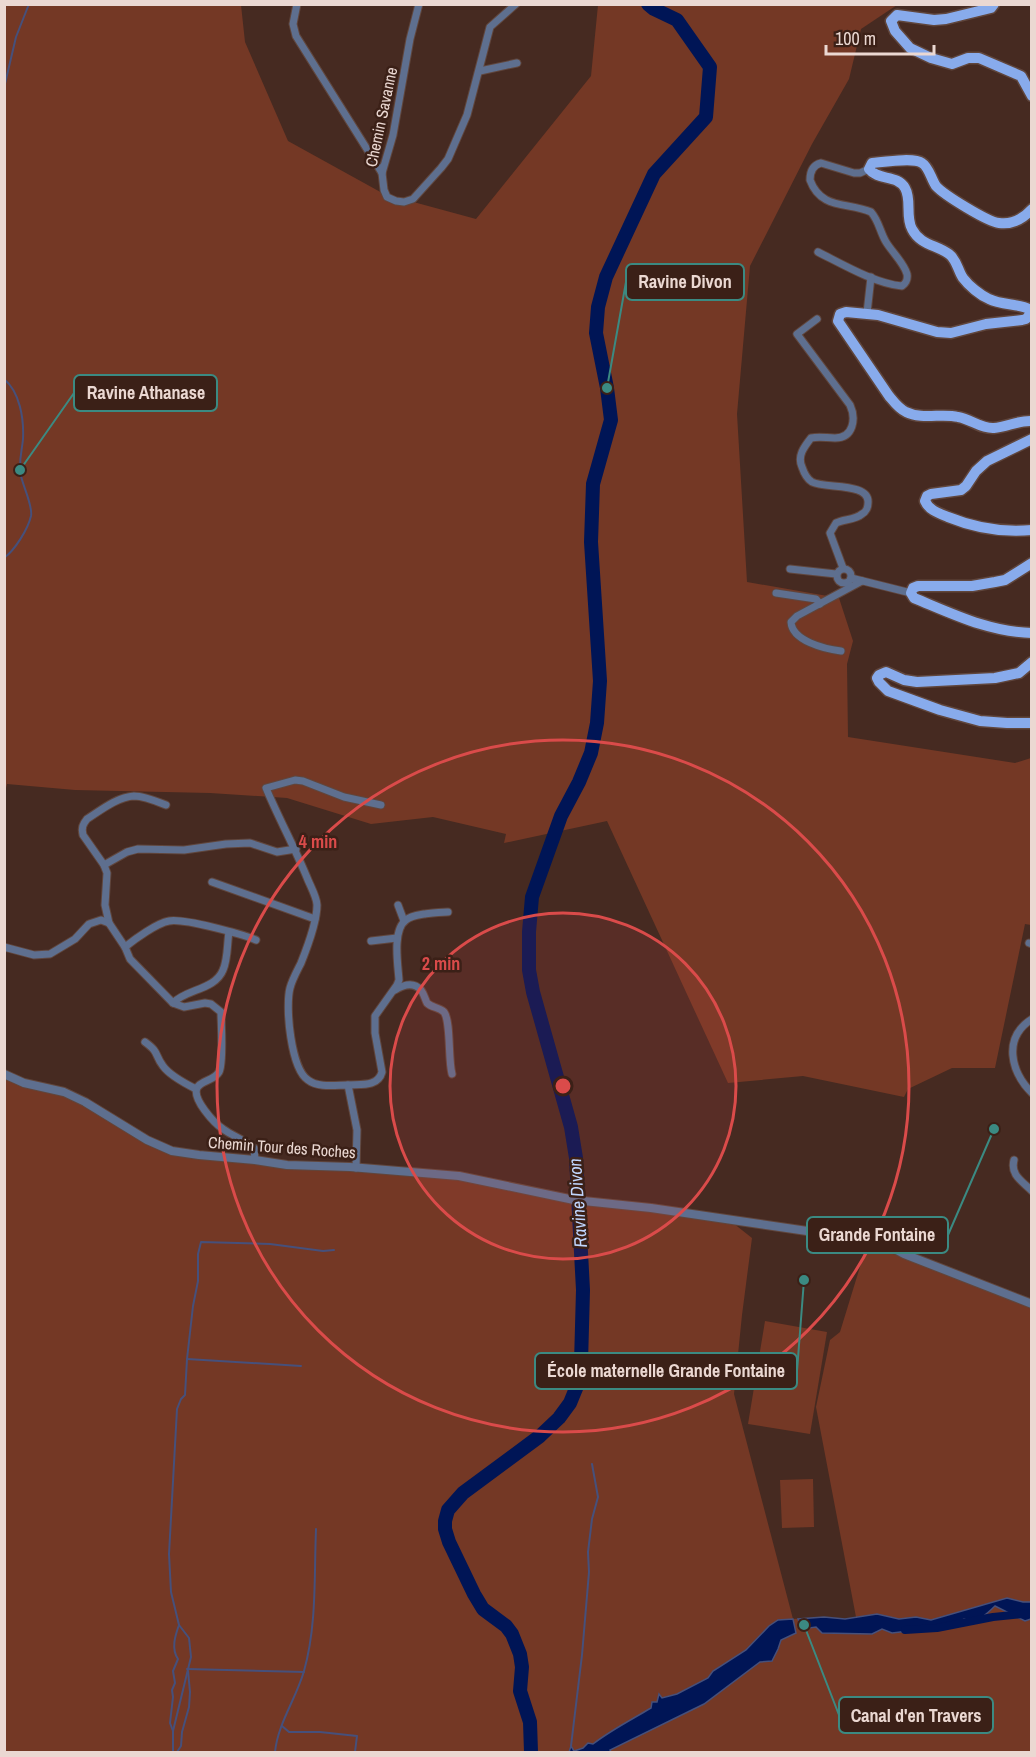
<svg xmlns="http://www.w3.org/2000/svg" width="1036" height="1757" viewBox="0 0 1036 1757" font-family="'Archivo Narrow',sans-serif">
  <rect width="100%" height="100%" fill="#462a21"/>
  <!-- green -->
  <g fill="#743825">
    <path d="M5 5H241L245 42 288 141 384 194 476 219 591 76 598 5H897L861 29 849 79 812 144 750 266 737 414 747 582 839 598 853 641 847 664 848 737 1015 763 1031 758V925L1025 924 995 1068H952L908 1089 904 1097 803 1076 728 1083 607 821 504 843 506 834 433 817 371 824 287 798 210 793 75 790 7 784 5 792Z"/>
    <path d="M4 1074 64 1092 172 1151 459 1176 574 1200 733 1223 752 1238 742 1315 734 1394 793 1619 824 1617 845 1619 856 1617 816 1407 830 1340 840 1332 867 1244 1031 1306V1752H5Z"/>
    <path d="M765 1321 827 1332 810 1434 748 1424Z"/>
    <path d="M813 1479 814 1527 782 1528 780 1480Z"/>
  </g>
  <!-- water -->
  <g fill="#001556" stroke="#46507b" stroke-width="1.5">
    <path d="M1007 1598 1023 1602H1031V1619L1025 1621 995 1606C985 1615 978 1624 964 1619L951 1626 892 1633 882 1629 872 1634 822 1633 816 1627 802 1629 798 1619 824 1617 845 1619 877 1614 899 1619 916 1617 931 1620Z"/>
    <path d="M793 1619 796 1633 781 1640 778 1649 772 1661 760 1662 704 1704 610 1750 611 1752H569L571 1746 574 1751 583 1748 588 1743 593 1744C611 1730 631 1720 651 1708L652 1702H657L659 1694 662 1698 677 1694 708 1678 713 1671 746 1650 769 1626 778 1620Z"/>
  </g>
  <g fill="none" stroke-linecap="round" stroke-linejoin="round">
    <!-- stream -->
    <g stroke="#46507b" stroke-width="2">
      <path d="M4 88 16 37 29 4"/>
      <path d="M4 102V107"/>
      <path d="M4 379C20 392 24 419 23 439 22 451 18 463 21 476 23 486 33 506 31 516 28 529 15 550 4 558"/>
      <path d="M1031 1328H1032"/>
      <path d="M187 1359 301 1366"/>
      <path d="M187 1669 304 1672"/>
      <path d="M282 1726 289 1732H320L357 1736 355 1752"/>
      <path d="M173 1731 170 1723 173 1697 172 1690 175 1683 173 1671 178 1659C171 1649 175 1636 179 1625"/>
      <path d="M571 1746 582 1655 589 1572 588 1552 592 1519 598 1497 592 1464"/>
      <path d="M173 1752V1731L191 1657 189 1638 179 1625 171 1592 169 1554 177 1409 181 1399 185 1395 187 1359 193 1306 198 1281V1254L201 1242 270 1244 323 1251 334 1250"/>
      <path d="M177 1752 181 1746 182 1732 189 1707 190 1692 188 1671"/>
      <path d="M275 1752C278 1723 296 1699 304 1671 317 1625 314 1576 316 1529"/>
    </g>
    <!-- canal -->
    <path stroke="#001556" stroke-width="8" d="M905 1630 937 1628 993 1617 1032 1613"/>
    <!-- river -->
    <path stroke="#001556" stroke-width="14" d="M531 1752 530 1722 520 1691 522 1667 520 1654 512 1634 506 1626 483 1609 474 1594 449 1542 445 1529V1521L448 1510 463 1493 540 1436 559 1418 570 1403 577 1386 581 1363 583 1290 576 1158 571 1127 533 992 529 970V932L532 897 561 816 579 782 591 753 597 723 600 681 591 542 593 484 611 420 607 388 596 333 598 307 606 277 654 174 706 117 710 67 677 20 654 9 648 4"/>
    <!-- minor casing -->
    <g stroke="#60463d" stroke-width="9">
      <g id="minor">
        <path d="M297 4 293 24 296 36 382 173"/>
        <path d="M419 4 410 39 393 135 382 173 384 190 387 197 396 201 404 202 413 199 441 168 448 159 467 115 490 27 516 4"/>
        <path d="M480 71 517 63"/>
        <path d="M818 252C842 264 876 284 902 286 906 283 908 280 907 274 904 263 892 252 886 242 880 232 879 221 871 212 848 202 821 210 810 180 810 172 813 165 821 163L854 173H860L869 169"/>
        <path d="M867 313 871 277"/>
        <path d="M817 319 797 334 850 405C856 418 854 438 835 438 826 438 820 436 811 438 804 447 797 456 802 467 804 473 807 479 812 482 825 489 870 482 868 503 868 507 866 512 862 514 855 520 844 519 836 523L830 533 843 568"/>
        <circle cx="844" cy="576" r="7"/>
        <path d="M790 569 836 574"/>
        <path d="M851 578 911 593"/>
        <path d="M776 593 816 599 820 604"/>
        <path d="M841 651C825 649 792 641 791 622L797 616 862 581"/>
        <path d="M104 865 127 852 138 849 184 850 226 844 250 843 277 852 296 849"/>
        <path d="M212 882 315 919"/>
        <path d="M398 905 404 921"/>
        <path d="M109 923 105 905 107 873 104 865 83 835C81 828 83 824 87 819 101 810 117 797 134 796 144 796 156 801 166 805"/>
        <path d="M371 941 397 938"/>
        <path d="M1029 943 1032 944"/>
        <path d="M4 947 34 955 50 954 75 939 89 924 101 920 109 923 125 947 130 959 173 1003 184 1007 205 1003 211 1004 221 1012C221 1024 224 1062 219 1072 214 1081 201 1080 197 1088 192 1099 214 1123 223 1129 233 1136 244 1140 254 1148L255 1160"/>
        <path d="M125 947C135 939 157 923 169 921 183 918 242 934 256 940"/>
        <path d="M395 990C403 985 413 981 421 990 424 994 425 999 427 1003 432 1008 439 1007 444 1012 451 1021 448 1060 452 1074"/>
        <path d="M173 1003C186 989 215 990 223 970 228 959 227 944 229 932"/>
        <path d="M1032 1019C1002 1038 1011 1072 1032 1093"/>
        <path d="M145 1042C160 1053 154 1054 163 1066 170 1076 186 1084 196 1089"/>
        <path d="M348 1085C361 1084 378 1087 382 1072L375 1033V1016L397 985 399 980C398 965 392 930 406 920 410 916 418 915 424 914 432 913 439 912 448 912"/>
        <path d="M1014 1160C1010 1175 1022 1181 1032 1191"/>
        <path d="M356 1168 357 1130 348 1085C336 1085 318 1088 308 1080 291 1069 285 1007 290 988 292 980 297 971 301 963 307 948 317 922 317 905 317 898 311 887 308 880 295 848 279 819 266 788L295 780 303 781 344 797 381 805"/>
      </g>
    </g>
    <!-- tertiary casing -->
    <g stroke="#60463d" stroke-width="10">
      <path id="tertiary" d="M4 1074 24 1083 64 1092 85 1102 147 1140 172 1151 199 1155 255 1160 287 1165 350 1167 459 1176 574 1200 651 1208 882 1242 904 1254 1032 1304"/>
    </g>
    <!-- primary casing -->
    <g stroke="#60463d" stroke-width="13">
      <g id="primary">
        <path d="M994 4 991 8 946 19 934 20 897 15 891 21 895 31 910 48 931 58 952 64 968 58H979L1021 76 1032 96"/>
        <path d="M1032 209C1023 219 1013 225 999 223 988 222 944 195 936 186 931 179 929 167 922 163 914 157 883 162 872 163L869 169C878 181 897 174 905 188 912 200 905 216 912 229 920 245 937 245 949 254 957 260 958 271 963 278 969 286 980 295 989 299 1001 305 1020 304 1029 309L1030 314 1026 319 1022 320 986 324 951 333 937 332 878 315 846 312 840 314 838 321 889 396C894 402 899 409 906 412 922 420 942 413 958 417 971 419 981 429 994 428 1007 427 1019 420 1032 421"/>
        <path d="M1032 439 987 461 976 471 966 486 961 490 931 494 927 496 925 501C929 510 938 513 948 517 975 528 1001 533 1032 530"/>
        <path d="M1032 563 1005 580 995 582 972 586H918L913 588 911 593 914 598C953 614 989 632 1032 633"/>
        <path d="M1032 662 1019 673 995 678 917 682 904 680 886 672 879 675 877 678 879 682 888 691 940 710 980 721 1007 723H1032"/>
      </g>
    </g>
    <!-- minor -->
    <use href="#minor" stroke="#5e6f8f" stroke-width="7"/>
    <!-- tertiary -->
    <use href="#tertiary" stroke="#5e6f8f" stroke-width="8"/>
    <!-- primary -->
    <use href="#primary" stroke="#88abec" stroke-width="10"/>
  </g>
  <!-- distance rings -->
  <circle cx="563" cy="1086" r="173" fill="#da4b4a" fill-opacity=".12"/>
  <g fill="none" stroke="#da4b4a" stroke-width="3">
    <circle cx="563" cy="1086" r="173"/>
    <circle cx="563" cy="1086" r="346"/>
  </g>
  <g text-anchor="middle" stroke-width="5" stroke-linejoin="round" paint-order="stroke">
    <!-- street labels -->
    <g font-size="16" fill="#ebd8d2" stroke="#3b2017">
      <text transform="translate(381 117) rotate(-78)" y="6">Chemin Savanne</text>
      <text transform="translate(282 1147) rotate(4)" y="6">Chemin Tour des Roches</text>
    </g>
    <!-- water labels -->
    <g font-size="18" font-style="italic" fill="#c0d6fe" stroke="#3b2017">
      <text transform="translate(578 1203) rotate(-94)" y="6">Ravine Divon</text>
    </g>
  </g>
  <circle cx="563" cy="1086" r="9" fill="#da4b4a" stroke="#3b2017" stroke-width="3"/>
  <g font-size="18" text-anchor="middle" font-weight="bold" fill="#da4b4a" stroke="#3b2017" stroke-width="5" stroke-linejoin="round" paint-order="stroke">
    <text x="318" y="848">4 min</text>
    <text x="441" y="970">2 min</text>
  </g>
  <!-- callouts -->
  <path fill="none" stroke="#3b8a82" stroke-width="2" d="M607 388L626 282M20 470L74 393M994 1129L948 1235M804 1280L797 1371M804 1625L839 1715"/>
  <g fill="#3b8a82" stroke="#3b2017" stroke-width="2">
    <circle cx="607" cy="388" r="6"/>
    <circle cx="20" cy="470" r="6"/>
    <circle cx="994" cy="1129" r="6"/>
    <circle cx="804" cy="1280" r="6"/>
    <circle cx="804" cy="1625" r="6"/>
  </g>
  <g fill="#3b2017" stroke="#3b8a82" stroke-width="2">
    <rect x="626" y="264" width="118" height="36" rx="6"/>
    <rect x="74" y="375" width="143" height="36" rx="6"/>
    <rect x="807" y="1217" width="141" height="36" rx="6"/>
    <rect x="535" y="1353" width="262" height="36" rx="6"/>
    <rect x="839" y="1697" width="154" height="36" rx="6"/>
  </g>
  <g font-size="18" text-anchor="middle" font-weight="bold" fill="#ebd8d2">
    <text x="685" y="288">Ravine Divon</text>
    <text x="146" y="399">Ravine Athanase</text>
    <text x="877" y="1241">Grande Fontaine</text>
    <text x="666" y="1377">École maternelle Grande Fontaine</text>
    <text x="916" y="1722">Canal d'en Travers</text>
  </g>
  <!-- border -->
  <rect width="1036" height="1757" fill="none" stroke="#ebd8d2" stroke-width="12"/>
  <!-- scale -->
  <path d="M826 45v9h108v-9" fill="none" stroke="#ebd8d2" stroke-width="3"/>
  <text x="835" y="45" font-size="18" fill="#ebd8d2" stroke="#3b2017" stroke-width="4.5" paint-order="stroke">100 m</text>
</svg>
